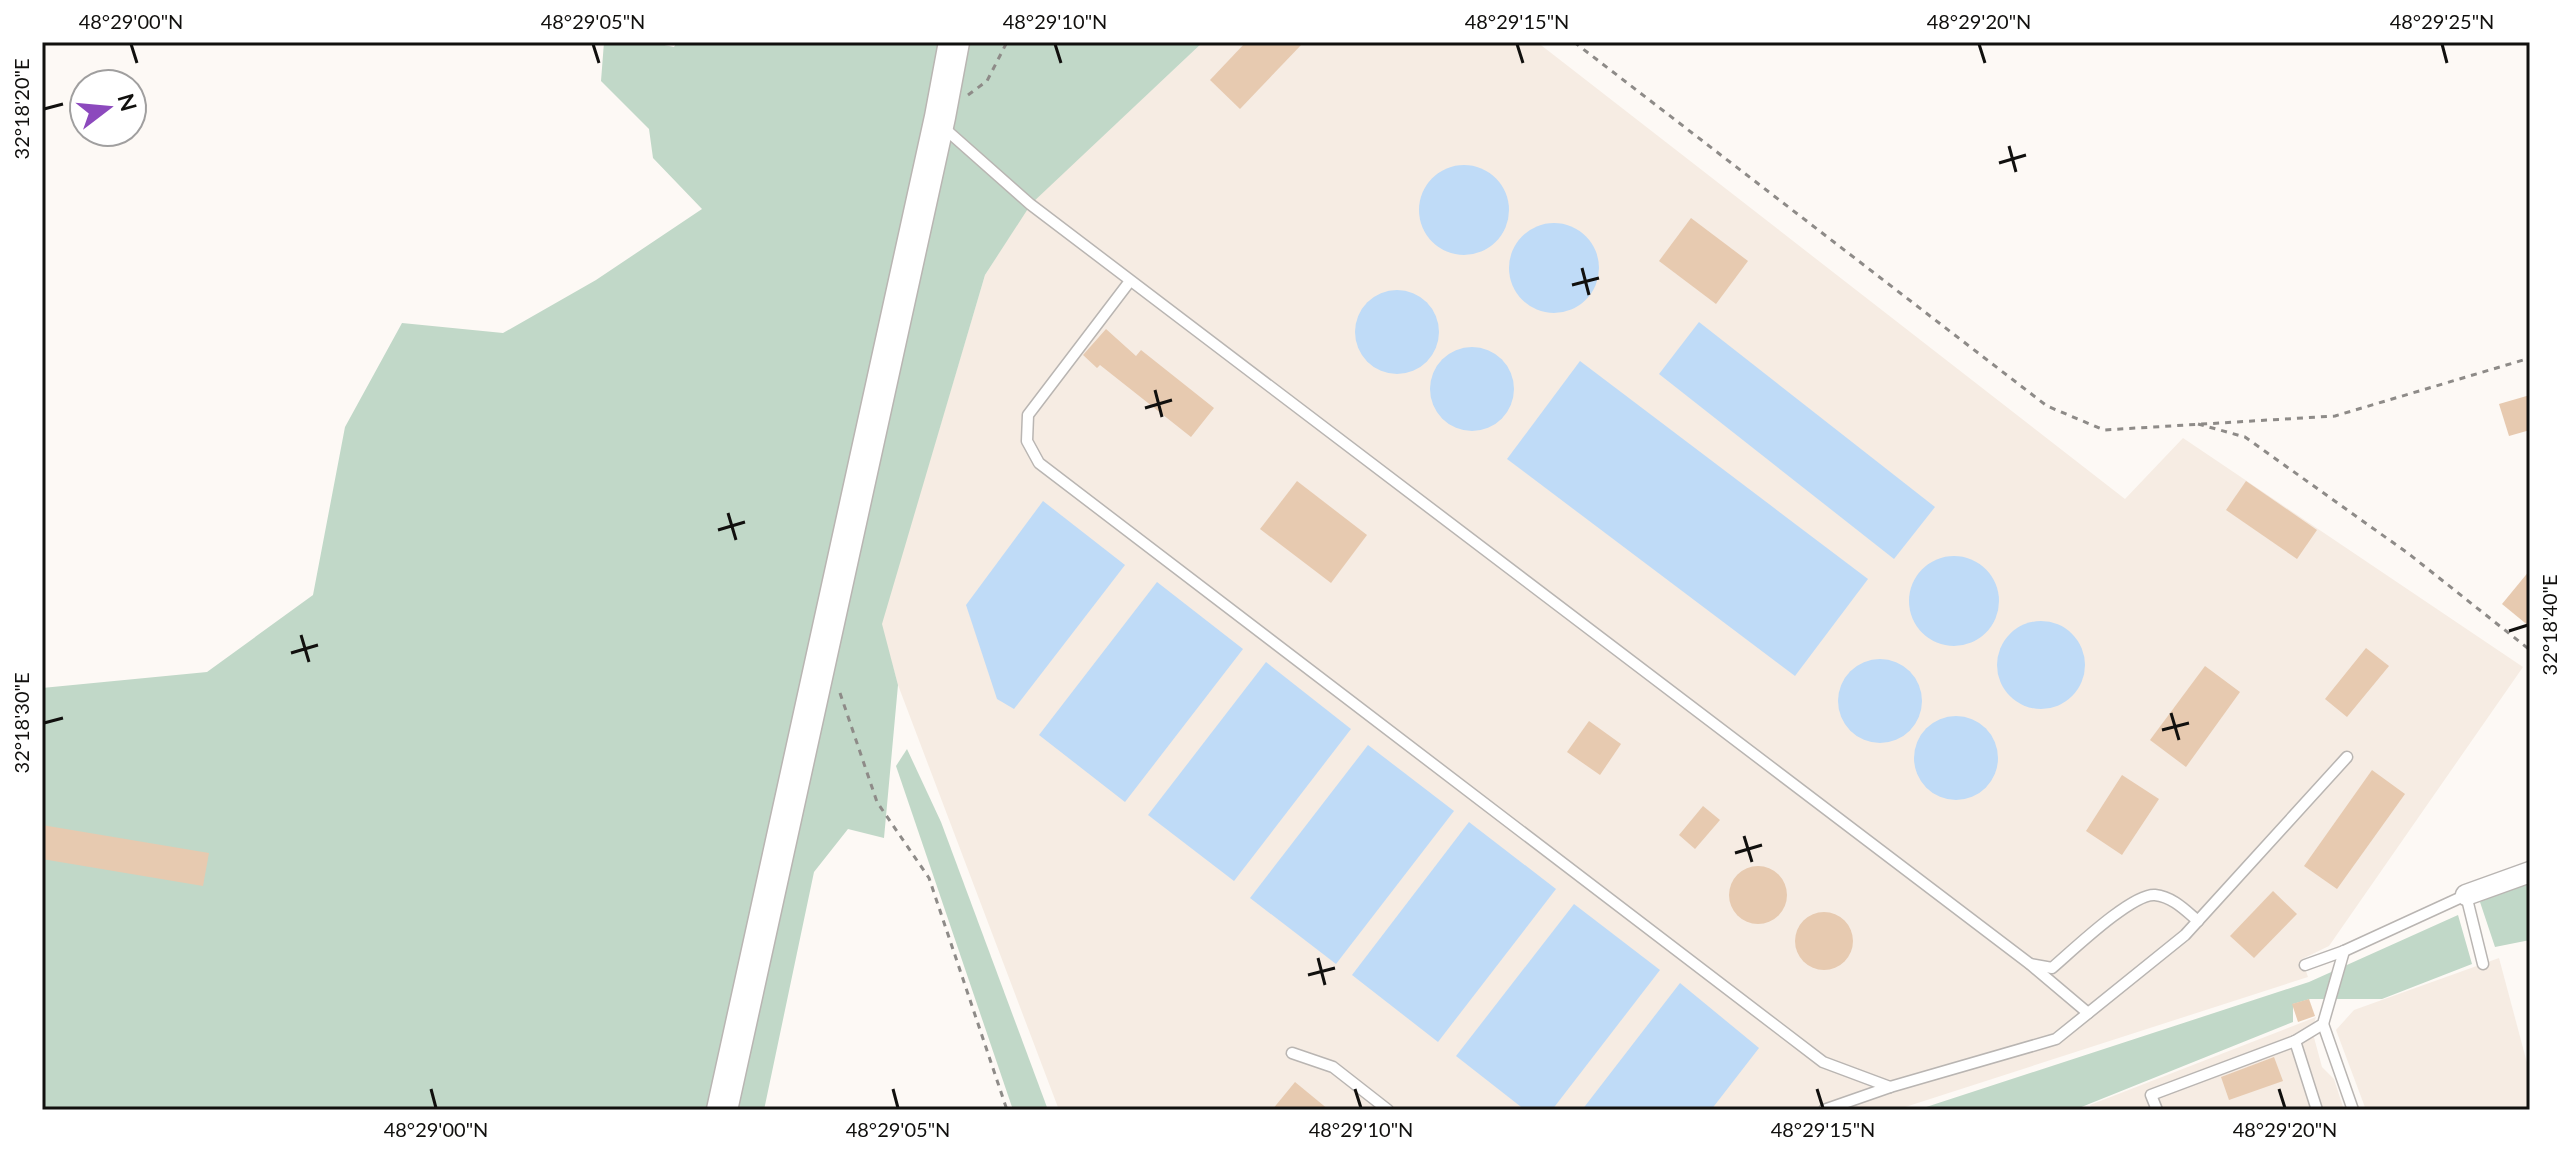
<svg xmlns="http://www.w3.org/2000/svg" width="2572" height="1152" viewBox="0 0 2572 1152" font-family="Lato,sans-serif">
  <rect width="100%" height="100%" fill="#fdf9f5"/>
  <!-- built -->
  <g fill="#f6ece3">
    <path d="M1203 42H1537L2125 499 2183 438 2523 667 2329 946 2302 959 2308 977 1896 1110H1059L898 685 881 624 985 275 1030 204Z"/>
    <path d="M2499 958 2530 1074V1110H2366L2336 1030 2354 1010Z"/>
    <path d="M2316 1017 2312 1030 2322 1067 2334 1079 2344 1110H2092L2090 1105Z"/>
  </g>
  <!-- green -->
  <g fill="#c1d8c8">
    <path d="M604 42H650L674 47 677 42H1203L1031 204 985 275 882 624 898 685 884 838 848 829 814 872 764 1110H42V688L207 672 313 595 345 427 402 323 503 333 596 280 702 209 653 158 649 129 601 81Z"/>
    <path d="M907 749 941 822 1048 1110H1013L896 766Z"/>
    <path d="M2530 877V940L2495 947 2480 902Z"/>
    <path d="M2458 915 2472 964 2382 999H2310L2293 1004V1022L2074 1110H1917L2309 982Z"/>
  </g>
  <!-- water -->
  <g fill="#bfdbf7">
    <circle cx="1464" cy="210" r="45"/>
    <circle cx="1554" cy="268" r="45"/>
    <circle cx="1397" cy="332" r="42"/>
    <path d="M1699 322 1935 507 1894 559 1659 374Z"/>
    <circle cx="1472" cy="389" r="42"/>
    <path d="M1580 361 1868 579 1795 676 1507 459Z"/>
    <path d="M1043 501 1125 565 1014 709 997 699 966 605Z"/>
    <circle cx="1954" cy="601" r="45"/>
    <path d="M1157 582 1243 649 1125 802 1039 735Z"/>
    <circle cx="2041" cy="665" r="44"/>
    <circle cx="1880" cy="701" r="42"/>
    <path d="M1266 662 1351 729 1234 881 1148 815Z"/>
    <circle cx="1956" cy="758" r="42"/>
    <path d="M1368 745 1454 811 1336 964 1250 898Z"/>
    <path d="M1469 822 1556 889 1438 1042 1352 975Z"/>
    <path d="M1574 904 1660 970 1552 1110H1525L1456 1056Z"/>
    <path d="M1680 983 1759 1048 1711 1110H1582Z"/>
  </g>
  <!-- building -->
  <g fill="#e7cab0">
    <path d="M1246 42H1304L1240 109 1210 80Z"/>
    <path d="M1691 218 1748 261 1716 304 1659 261Z"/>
    <path d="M1106 329 1136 356 1141 350 1214 408 1191 437 1100 365 1097 368 1083 355Z"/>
    <path d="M2530 395V430L2509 436 2499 404Z"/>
    <path d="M1297 481 1367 535 1331 583 1260 529Z"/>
    <path d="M2246 481 2317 530 2297 559 2226 510Z"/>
    <path d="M2530 570V627L2502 604Z"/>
    <path d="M2366 648 2389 666 2347 717 2325 699Z"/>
    <path d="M2205 666 2240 692 2186 767 2150 740Z"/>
    <path d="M1589 721 1621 744 1600 775 1567 752Z"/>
    <path d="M2372 770 2405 794 2337 889 2304 866Z"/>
    <path d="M2122 775 2159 799 2122 855 2086 831Z"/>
    <path d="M1703 806 1720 820 1695 849 1679 835Z"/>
    <path d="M42 825 209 853 203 886 42 859Z"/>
    <circle cx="1758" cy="895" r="29"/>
    <path d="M2273 891 2297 914 2254 958 2230 936Z"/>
    <circle cx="1824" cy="941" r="29"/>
    <path d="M2309 999 2315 1016 2298 1022 2292 1004Z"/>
    <path d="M2274 1057 2283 1081 2229 1100 2221 1077Z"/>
    <path d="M1295 1082 1329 1110H1272Z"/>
  </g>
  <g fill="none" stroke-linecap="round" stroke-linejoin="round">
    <!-- lane casing -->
    <g stroke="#b9b5b2" stroke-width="13">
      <g id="lane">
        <path d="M943 127 1030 204 2030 964 2088 1013"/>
        <path d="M1130 281 1028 415 1027 441 1039 463 1823 1062 1890 1087"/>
        <path d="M2030 964 2052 968C2072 951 2132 893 2155 895 2173 897 2185 910 2198 921"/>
        <path d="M2305 965 2344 951 2466 895 2483 964"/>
        <path d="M2323 1024 2353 1110"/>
        <path d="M1292 1053 1333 1067 1388 1110"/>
        <path d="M1824 1110 1890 1087 2056 1039 2185 935 2347 757"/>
        <path d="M2157 1110 2151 1095 2295 1041"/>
        <path d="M2317 1110 2295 1041 2323 1024 2344 951"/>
      </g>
    </g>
    <!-- street casing -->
    <g stroke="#b9b5b2" stroke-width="23">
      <path id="street" d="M2466 895 2530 872"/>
    </g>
    <!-- secondary casing -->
    <g stroke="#b9b5b2" stroke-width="33">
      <path id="secondary" d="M722 1110 940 117 954 42"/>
    </g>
    <!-- path -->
    <g stroke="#8e8b88" stroke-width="3" stroke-dasharray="6 6" stroke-linecap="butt">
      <path d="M1574 42 2047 406 2104 430 2335 416 2530 358"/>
      <path d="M968 95 987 81 1007 42"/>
      <path d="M2198 424 2245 437 2409 554 2530 650"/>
      <path d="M840 693 877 802 929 878 1007 1110"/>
    </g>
    <!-- lane -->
    <use href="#lane" stroke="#fff" stroke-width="10"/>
    <!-- street -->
    <use href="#street" stroke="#fff" stroke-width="20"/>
    <!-- secondary -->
    <use href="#secondary" stroke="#fff" stroke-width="30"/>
  </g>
  <!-- ticks -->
  <path fill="none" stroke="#11100e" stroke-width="3" d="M131 44 137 63M593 44 599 63M1055 44 1061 63M1517 44 1523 63M1979 44 1985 63M2442 44 2447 63M44 109 63 104M2009 146 2016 172M1999 163 2026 155M1582 268 1589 295M1572 285 1599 278M1155 390 1162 417M1145 408 1172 400M728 513 736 540M718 530 745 522M2509 631 2528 625M301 635 309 662M291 653 318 645M2171 713 2179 740M44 723 63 718M2162 730 2189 723M1744 836 1752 862M1735 853 1762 845M1318 958 1325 985M1308 975 1335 968M431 1089 436 1108M893 1089 898 1108M1355 1089 1361 1108M1817 1089 1823 1108M2279 1089 2285 1108"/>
  <!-- border -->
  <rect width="2572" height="1152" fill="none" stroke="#ffffff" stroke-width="88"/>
  <!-- north arrow -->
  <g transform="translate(108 108) rotate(74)"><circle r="38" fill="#ffffff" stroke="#a09f9f" stroke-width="2"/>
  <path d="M0-6L14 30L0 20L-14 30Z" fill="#8c49bd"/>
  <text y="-12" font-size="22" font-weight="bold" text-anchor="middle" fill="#11100e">N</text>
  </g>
  <rect x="44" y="44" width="2484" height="1064" fill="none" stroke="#11100e" stroke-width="3"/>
  <g font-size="20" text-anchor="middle" fill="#11100e">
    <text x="131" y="29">48°29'00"N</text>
    <text x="593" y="29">48°29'05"N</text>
    <text x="1055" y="29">48°29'10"N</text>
    <text x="1517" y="29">48°29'15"N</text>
    <text x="1979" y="29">48°29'20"N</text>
    <text x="2442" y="29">48°29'25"N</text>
    <text transform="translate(22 109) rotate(-90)" y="7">32°18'20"E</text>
    <text transform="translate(2550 625) rotate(-90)" y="7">32°18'40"E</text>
    <text transform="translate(22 723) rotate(-90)" y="7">32°18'30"E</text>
    <text x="436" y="1137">48°29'00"N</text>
    <text x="898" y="1137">48°29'05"N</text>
    <text x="1361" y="1137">48°29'10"N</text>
    <text x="1823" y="1137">48°29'15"N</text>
    <text x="2285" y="1137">48°29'20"N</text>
  </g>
</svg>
